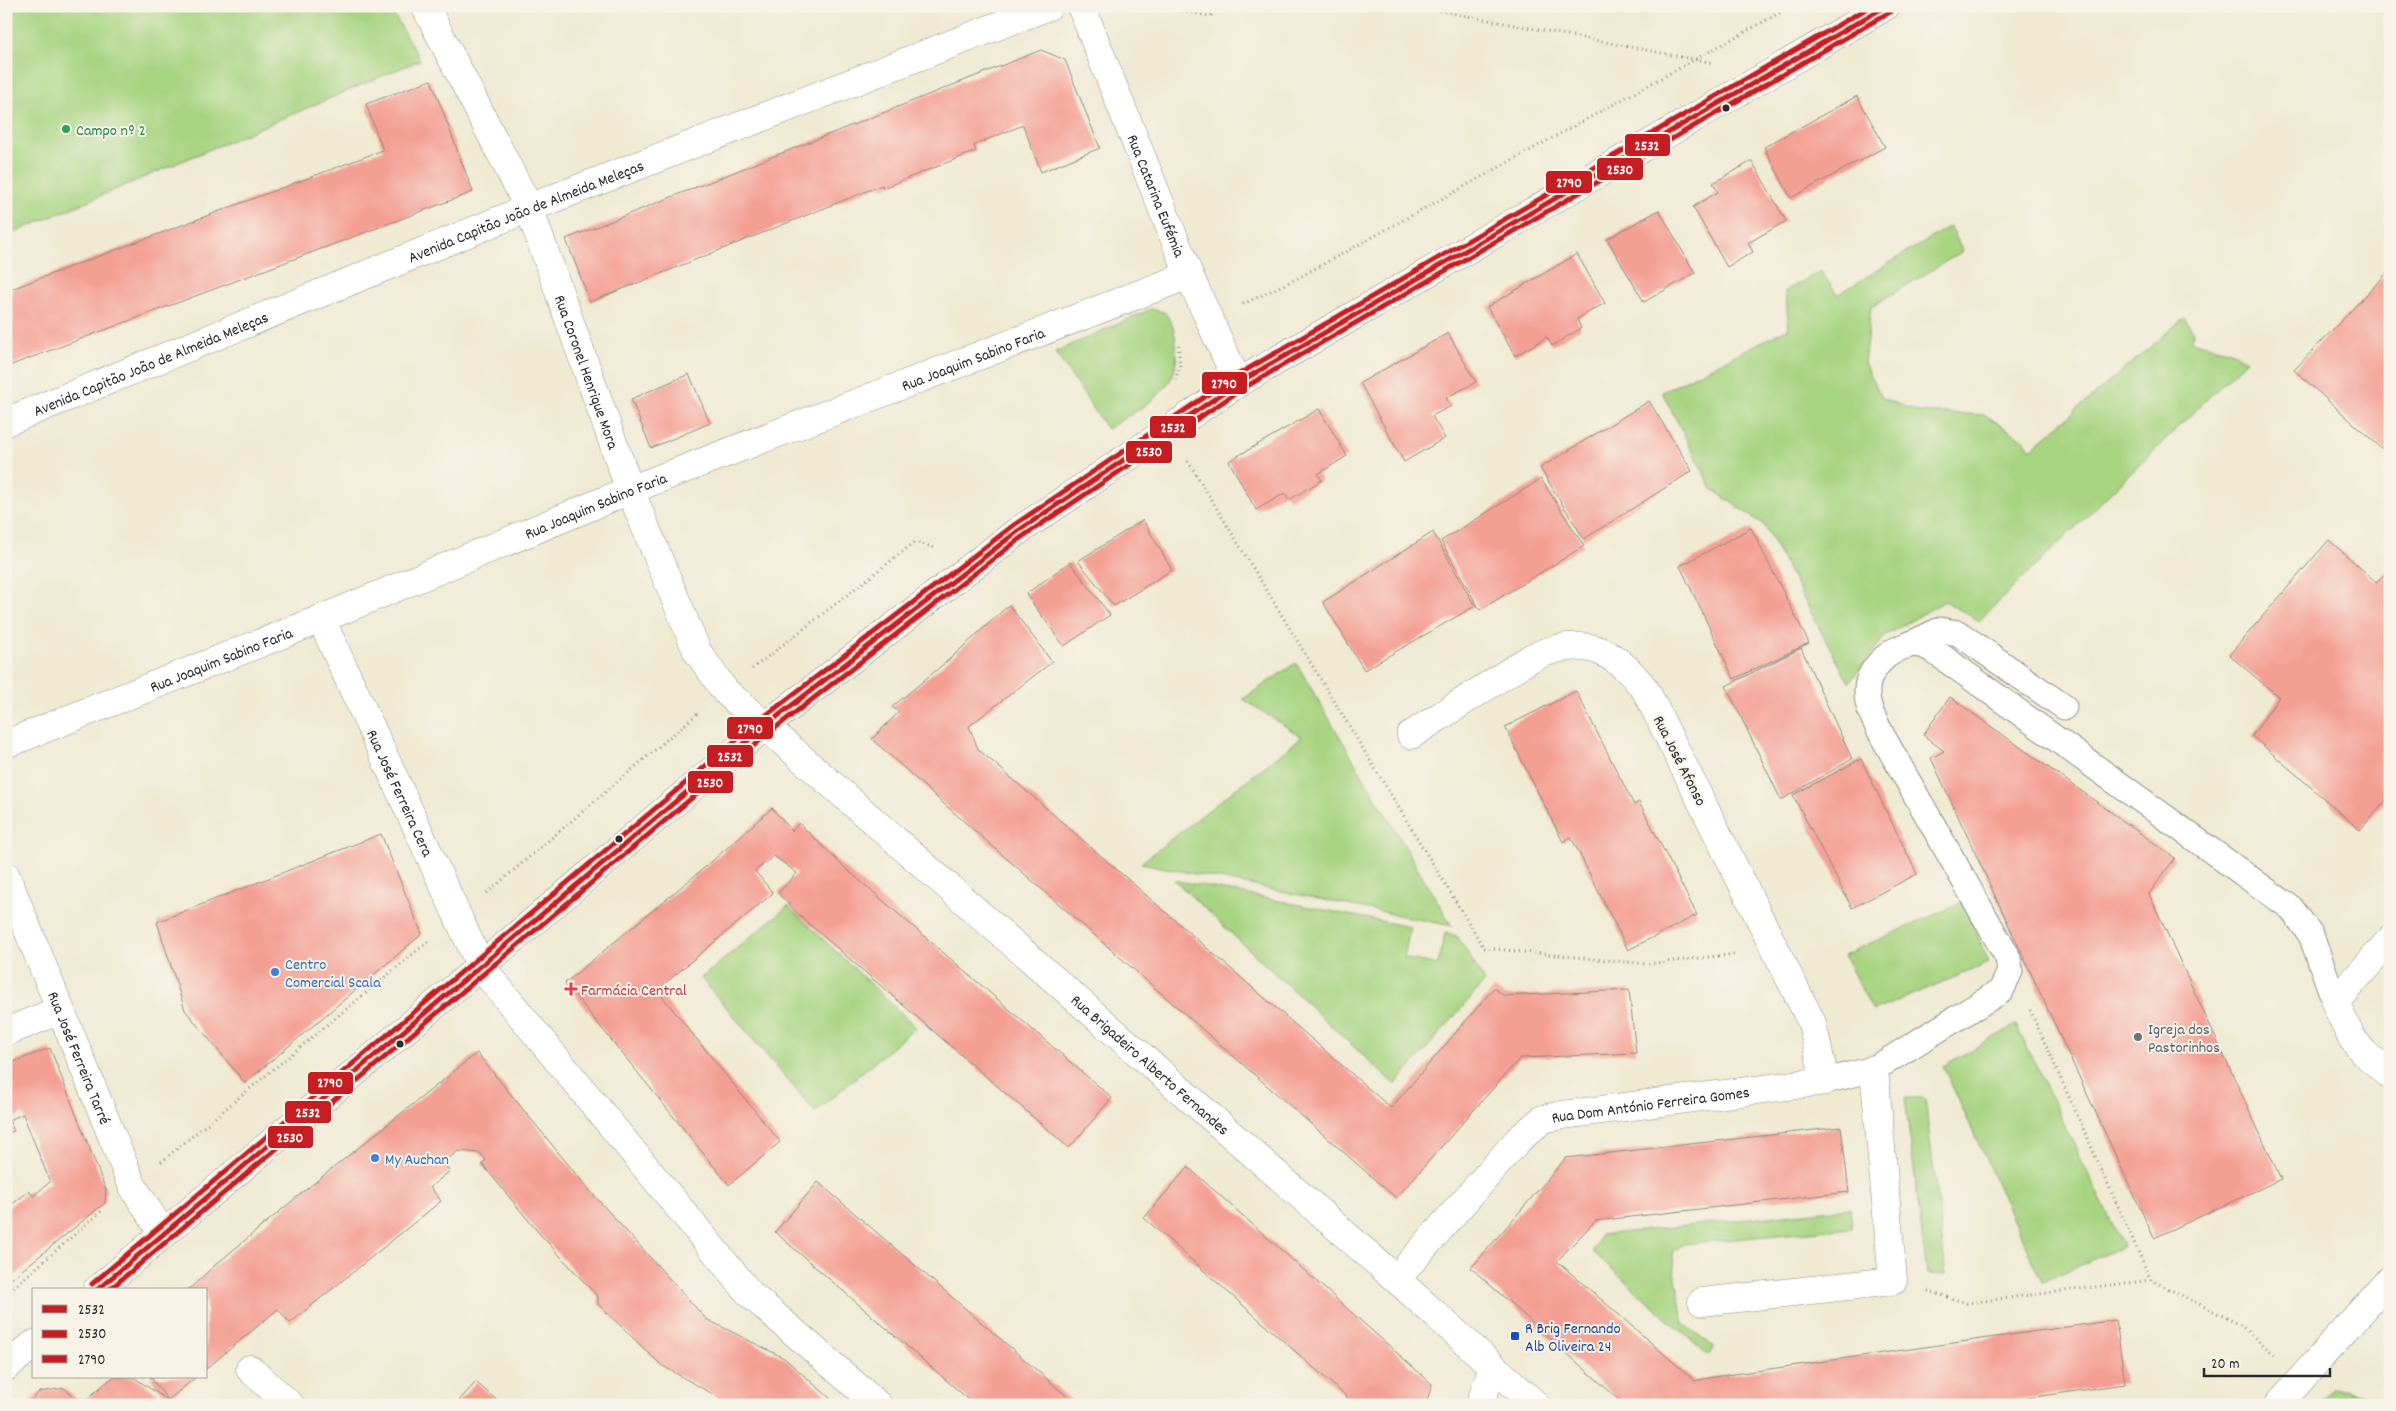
<svg xmlns="http://www.w3.org/2000/svg" width="2396" height="1411" viewBox="0 0 2396 1411" font-family="Dekko,sans-serif">
  <rect width="100%" height="100%" fill="#f7f3e8"/>
  <filter id="ink" filterUnits="userSpaceOnUse"><feTurbulence type="fractalNoise" baseFrequency=".02" numOctaves="2"/><feDisplacementMap in="SourceGraphic" scale="10" xChannelSelector="R" yChannelSelector="G"/><feConvolveMatrix kernelMatrix="1 2 1 2 8 2 1 2 1" color-interpolation-filters="sRGB"/></filter>
  <filter id="wash" filterUnits="userSpaceOnUse"><feTurbulence type="fractalNoise" baseFrequency=".0096" numOctaves="4" result="noise"/><feDisplacementMap in="SourceGraphic" scale="20" xChannelSelector="R" yChannelSelector="G"/><feGaussianBlur stdDeviation="1.12" result="paint"/><feColorMatrix in="noise" values="0 0 0 0 0 0 0 0 0 0 0 0 0 0 0 0 0 1.4 0 .05"/><feComposite in="paint" operator="in"/></filter>
  <g filter="url(#wash)">
    <rect width="100%" height="100%" fill="#f0ead3"/>
    <!-- green -->
    <g fill="#a7d481" stroke="#698056">
      <path d="M6 6H389L420 60 6 236Z"/>
      <path d="M1950 226 1963 251 1871 307 1864 363 1882 398 1919 412 1985 415 2024 440 2031 449 2184 318 2194 332 2190 341 2227 350 2247 360 1979 621 1945 601 1886 635 1849 683 1764 525 1712 489 1662 392 1789 328 1785 291 1821 271 1837 295Z"/>
      <path d="M1151 309 1164 312C1173 322 1175 332 1176 345 1182 392 1141 407 1107 429L1055 352Z"/>
      <path d="M1296 663 1452 926 1141 863 1302 737 1243 699Z"/>
      <path d="M1174 880 1410 927 1404 958 1438 965 1445 933 1457 936 1485 981 1395 1085Z"/>
      <path d="M1963 902 1989 963 1873 1011 1844 955Z"/>
      <path d="M788 906 916 1027 815 1112 701 978Z"/>
      <path d="M2016 1025 2123 1246 2042 1282 1943 1066Z"/>
      <path d="M1905 1098H1925L1946 1275 1927 1274Z"/>
      <path d="M1850 1208 1852 1228 1683 1244 1672 1252 1683 1323 1714 1347 1708 1355 1593 1252 1601 1235Z"/>
      <path d="M2332 1388 2390 1401V1405H2317Z"/>
    </g>
    <g id="blocks">
      <!-- building -->
      <g fill="#f49f93">
        <path d="M1041 50 1065 60 1100 148 1041 172 1023 125 974 145 976 151 883 188 882 185 590 302 566 239Z"/>
        <path d="M431 80 473 192 6 367V291L383 150 366 104Z"/>
        <path d="M1857 96 1885 147 1791 198 1764 147Z"/>
        <path d="M1752 161 1786 221 1748 243 1753 252 1727 267 1693 207 1718 192 1713 183Z"/>
        <path d="M1659 210 1695 273 1644 302 1607 239Z"/>
        <path d="M1577 254 1605 303 1577 319 1581 328 1552 346 1547 337 1515 356 1487 307Z"/>
        <path d="M2390 270V456L2294 370Z"/>
        <path d="M1448 333 1476 382 1446 398 1451 406 1432 416 1445 438 1404 462 1360 383Z"/>
        <path d="M689 374 710 423 651 448 631 399Z"/>
        <path d="M1649 401 1692 471 1584 539 1540 468Z"/>
        <path d="M1319 409 1347 456 1318 474 1322 480 1289 500 1285 493 1256 510 1229 461Z"/>
        <path d="M1541 479 1584 546 1480 610 1441 541Z"/>
        <path d="M1143 520 1172 570 1114 606 1078 561Z"/>
        <path d="M1751 528 1809 643 1734 679 1680 566Z"/>
        <path d="M1433 532 1475 606 1364 670 1323 602Z"/>
        <path d="M2329 540 2376 582 2390 569V796L2360 830 2252 736 2279 697 2229 655Z"/>
        <path d="M1070 562 1110 615 1064 646 1026 594Z"/>
        <path d="M1009 605 1052 662 969 726 978 749 1391 1108 1494 988 1504 996 1629 990 1636 1053 1520 1058 1396 1198 936 797 872 739 899 712 892 707 952 657Z"/>
        <path d="M1801 648 1852 759 1781 800 1726 686Z"/>
        <path d="M1576 691 1634 805 1639 802 1697 915 1628 950 1571 837 1563 842 1505 727Z"/>
        <path d="M1950 697 2175 858 2149 894 2281 1179 2154 1238 1931 758 1944 751 1923 735Z"/>
        <path d="M1861 759 1917 874 1852 908 1793 795Z"/>
        <path d="M772 808 792 831 799 823 844 867 1112 1098 1069 1148 801 917 778 893 797 873 774 856 755 871 773 893 657 990 780 1142 729 1185 565 983 710 863Z"/>
        <path d="M381 834 422 934 245 1083 185 1010 157 922Z"/>
        <path d="M50 1048 106 1190 105 1203 6 1283V1209L29 1191 33 1196 50 1182 23 1114 9 1120 14 1131 6 1134V1065Z"/>
        <path d="M477 1053 589 1190 706 1319 784 1358 838 1405H748L744 1400 739 1405H732L661 1365 598 1304V1297L538 1232 482 1164 486 1160 480 1153 458 1151 443 1163 450 1171 430 1187 441 1201 290 1323 278 1309 206 1369V1290H188L214 1266 303 1192Z"/>
        <path d="M1841 1127 1849 1192 1595 1221 1557 1261 1695 1381 1713 1377 2116 1320 2125 1384 1979 1405H1625L1471 1268 1566 1158Z"/>
        <path d="M1188 1167 1432 1384 1426 1405H1356L1144 1218Z"/>
        <path d="M818 1182 953 1298 1077 1405H975L775 1232Z"/>
        <path d="M113 1377H133L175 1405H27L39 1392 64 1388 82 1403Z"/>
        <path d="M150 1377H196L168 1400Z"/>
        <path d="M476 1382 502 1405H455Z"/>
      </g>
    </g>
  </g>
  <g filter="url(#ink)">
    <use href="#blocks" fill-opacity="0" stroke="#8e8a7f" stroke-width="1"/>
    <g fill="none" stroke-linecap="round" stroke-linejoin="round">
      <!-- lane casing -->
      <g stroke="#8e8a7f" stroke-width="27">
        <g id="lane">
          <path d="M1906 646 1940 630 1958 633 2064 707"/>
          <path d="M1825 1081 1874 1069 2001 991 2010 971 2008 958 1883 737C1875 721 1866 707 1867 690 1867 666 1900 638 1924 646 1930 648 1936 653 1941 656L2291 908 2311 935 2335 1002"/>
        </g>
      </g>
      <!-- street casing -->
      <g stroke="#8e8a7f" stroke-width="29">
        <g id="street">
          <path id="s1" d="M425 6 529 208 630 490 697 651 725 691 1396 1279 1536 1405"/>
          <path id="s2" d="M1081 6 1189 275 1238 383"/>
          <path id="s3" d="M6 422 529 208 1049 6"/>
          <path id="s4" d="M321 619 481 967 750 1294 878 1405"/>
          <path id="s5" d="M6 744 321 619 630 490 1189 275"/>
          <path id="s6" d="M6 876 132 1185 163 1234"/>
          <path d="M2390 940 2335 1002 2351 1037 2364 1053 2390 1075"/>
          <path d="M6 1032 60 1010"/>
          <path id="s7" d="M1396 1279 1519 1139 1543 1119 1562 1115 1825 1081 1812 1023 1646 691C1614 648 1582 634 1531 658L1411 735"/>
          <path d="M1702 1302 1893 1281 1874 1069"/>
          <path d="M250 1369 290 1405"/>
          <path d="M1480 1405 1493 1366"/>
          <path d="M2278 1405 2390 1279"/>
        </g>
      </g>
      <!-- secondary casing -->
      <g stroke="#8e8a7f" stroke-width="29">
        <g id="secondary">
          <path d="M97 1290 765 726 1018 531 1238 383 1886 6"/>
          <path d="M6 1367 34 1344"/>
        </g>
      </g>
      <!-- path -->
      <g stroke="#8e8a7f" stroke-width="3" stroke-dasharray="1 4" stroke-linecap="butt">
        <path d="M1147 6 1211 16 1219 6"/>
        <path d="M1415 6 1714 63"/>
        <path d="M1243 304 1298 278 1792 6"/>
        <path d="M1175 380 1180 366 1178 342"/>
        <path d="M1188 461 1484 948 1646 964 1737 954"/>
        <path d="M752 669 915 542 936 548"/>
        <path d="M487 893 697 714"/>
        <path d="M2030 1010 2151 1280 2239 1324 2275 1355"/>
        <path d="M161 1162 430 940"/>
        <path d="M1928 1291 1967 1303 2151 1280"/>
        <path d="M6 1294 104 1209"/>
      </g>
      <!-- lane -->
      <use href="#lane" stroke="#fff" stroke-width="25"/>
      <!-- street -->
      <use href="#street" stroke="#fff" stroke-width="28"/>
      <!-- secondary -->
      <use href="#secondary" stroke="#fff" stroke-width="28"/>
      <!-- bus-1 casing -->
      <g stroke="#f7f3e8" stroke-width="9">
        <path id="bus-1" d="M97 1290 765 726 1018 531 1238 383 1886 6"/>
      </g>
      <!-- bus-2 casing -->
      <g stroke="#f7f3e8" stroke-width="9">
        <path id="bus-2" d="M109 1290 770 732 1022 537 1242 389 1890 12"/>
      </g>
      <!-- bus-3 casing -->
      <g stroke="#f7f3e8" stroke-width="9">
        <path id="bus-3" d="M92 1284 760 720 1014 525 1234 377 1871 6"/>
      </g>
      <!-- bus-1 -->
      <use href="#bus-1" stroke="#c61d23" stroke-width="5"/>
      <!-- bus-2 -->
      <use href="#bus-2" stroke="#c61d23" stroke-width="5"/>
      <!-- bus-3 -->
      <use href="#bus-3" stroke="#c61d23" stroke-width="5"/>
    </g>
  </g>
  <!-- markers -->
  <g fill="#2b2b2b" stroke="#f7f3e8" stroke-width="2">
    <circle cx="1726" cy="108" r="4.5"/>
    <circle cx="619" cy="839" r="4.5"/>
    <circle cx="400" cy="1044" r="4.5"/>
  </g>
  <circle fill="#2e9e5b" stroke="#f7f3e8" stroke-width="2" cx="66" cy="129" r="5"/>
  <g fill="#3f7fe0" stroke="#f7f3e8" stroke-width="2">
    <circle cx="275" cy="972" r="5"/>
    <circle cx="375" cy="1158" r="5"/>
  </g>
  <path fill="#e0444e" stroke="#f7f3e8" stroke-width="2" d="M568.5 981.5h5v5h5v5h-5v5h-5v-5h-5v-5h5z"/>
  <circle fill="#6b7280" stroke="#f7f3e8" stroke-width="2" cx="2138" cy="1037" r="5"/>
  <rect fill="#1a4fb4" stroke="#f7f3e8" stroke-width="2" x="1510" y="1331" width="10" height="10" rx="2.5"/>
  <g text-anchor="middle" stroke-width="4" stroke-linejoin="round" paint-order="stroke">
    <!-- leisure labels -->
    <g font-size="16" fill="#27864d" stroke="#f7f3e8" text-anchor="start">
      <text x="76" y="135">Campo nº 2</text>
    </g>
    <!-- street labels -->
    <g font-size="16" fill="#2b2b2b" stroke="#f7f3e8">
      <text dy="6" stroke="none"><textPath href="#s2" startOffset="204">Rua Catarina Eufémia</textPath></text>
      <text dy="6" stroke="none"><textPath href="#s3" startOffset="561">Avenida Capitão João de Almeida Meleças</textPath></text>
      <text dy="6" stroke="none"><textPath href="#s5" startOffset="1041">Rua Joaquim Sabino Faria</textPath></text>
      <text dy="6" stroke="none"><textPath href="#s3" startOffset="156">Avenida Capitão João de Almeida Meleças</textPath></text>
      <text dy="6" stroke="none"><textPath href="#s1" startOffset="401">Rua Coronel Henrique Mora</textPath></text>
      <text dy="6" stroke="none"><textPath href="#s5" startOffset="636">Rua Joaquim Sabino Faria</textPath></text>
      <text dy="6" stroke="none"><textPath href="#s5" startOffset="231">Rua Joaquim Sabino Faria</textPath></text>
      <text transform="translate(1681 760) rotate(63)" y="6">Rua José Afonso</text>
      <text dy="6" stroke="none"><textPath href="#s4" startOffset="191">Rua José Ferreira Cera</textPath></text>
      <text dy="6" stroke="none"><textPath href="#s6" startOffset="196">Rua José Ferreira Tarré</textPath></text>
      <text dy="6" stroke="none"><textPath href="#s1" startOffset="1316">Rua Brigadeiro Alberto Fernandes</textPath></text>
      <text dy="6" stroke="none"><textPath href="#s7" startOffset="326">Rua Dom António Ferreira Gomes</textPath></text>
    </g>
    <!-- shop labels -->
    <g font-size="16" fill="#366cbe" stroke="#f7f3e8" text-anchor="start">
      <text x="285" y="969">Centro<tspan x="285" dy="18">Comercial Scala</tspan></text>
      <text x="385" y="1164">My Auchan</text>
    </g>
    <!-- health labels -->
    <g font-size="16" fill="#be3a42" stroke="#f7f3e8" text-anchor="start">
      <text x="581" y="995">Farmácia Central</text>
    </g>
    <!-- worship labels -->
    <g font-size="16" fill="#5b616d" stroke="#f7f3e8" text-anchor="start">
      <text x="2148" y="1034">Igreja dos<tspan x="2148" dy="18">Pastorinhos</tspan></text>
    </g>
    <!-- transit labels -->
    <g font-size="16" fill="#164399" stroke="#f7f3e8" text-anchor="start">
      <text x="1525" y="1333">R Brig Fernando<tspan x="1525" dy="18">Alb Oliveira 24</tspan></text>
    </g>
  </g>
  <g stroke="#f7f3e8" stroke-width="2">
    <rect x="1624" y="133" width="47" height="24" rx="5" fill="#c61d23"/>
    <rect x="1596" y="157" width="48" height="24" rx="5" fill="#c61d23"/>
    <rect x="1545" y="170" width="48" height="24" rx="5" fill="#c61d23"/>
    <rect x="1201" y="371" width="47" height="24" rx="5" fill="#c61d23"/>
    <rect x="1149" y="415" width="48" height="24" rx="5" fill="#c61d23"/>
    <rect x="1125" y="440" width="48" height="24" rx="5" fill="#c61d23"/>
    <rect x="726" y="716" width="48" height="24" rx="5" fill="#c61d23"/>
    <rect x="706" y="744" width="48" height="24" rx="5" fill="#c61d23"/>
    <rect x="687" y="770" width="47" height="24" rx="5" fill="#c61d23"/>
    <rect x="307" y="1071" width="47" height="24" rx="5" fill="#c61d23"/>
    <rect x="284" y="1100" width="48" height="24" rx="5" fill="#c61d23"/>
    <rect x="267" y="1125" width="47" height="24" rx="5" fill="#c61d23"/>
  </g>
  <g font-size="14" text-anchor="middle" font-weight="bold" fill="#fff">
    <text x="1647" y="150">2532</text>
    <text x="1620" y="174">2530</text>
    <text x="1569" y="187">2790</text>
    <text x="1224" y="388">2790</text>
    <text x="1173" y="432">2532</text>
    <text x="1149" y="456">2530</text>
    <text x="750" y="733">2790</text>
    <text x="730" y="761">2532</text>
    <text x="710" y="787">2530</text>
    <text x="330" y="1087">2790</text>
    <text x="308" y="1117">2532</text>
    <text x="290" y="1142">2530</text>
  </g>
  <!-- margin -->
  <rect width="2396" height="1411" fill="none" stroke="#f7f3e8" stroke-width="25"/>
  <!-- legend -->
  <rect x="32" y="1288" width="175" height="90" fill="#f7f3e8" stroke="#a5a39c"/>
  <rect x="42" y="1305" width="25" height="8" fill="#c61d23" stroke="#a5a39c"/>
  <text x="78" y="1314" font-size="15" fill="#2b2b2b">2532</text>
  <rect x="42" y="1330" width="25" height="8" fill="#c61d23" stroke="#a5a39c"/>
  <text x="78" y="1338" font-size="15" fill="#2b2b2b">2530</text>
  <rect x="42" y="1355" width="25" height="8" fill="#c61d23" stroke="#a5a39c"/>
  <text x="78" y="1364" font-size="15" fill="#2b2b2b">2790</text>
  <!-- scale -->
  <path d="M2204 1368v8h126v-8" fill="none" stroke="#2b2b2b" stroke-width="2.5"/>
  <text x="2211" y="1368" font-size="15" fill="#2b2b2b" stroke="#f7f3e8" stroke-width="4" paint-order="stroke">20 m</text>
</svg>
